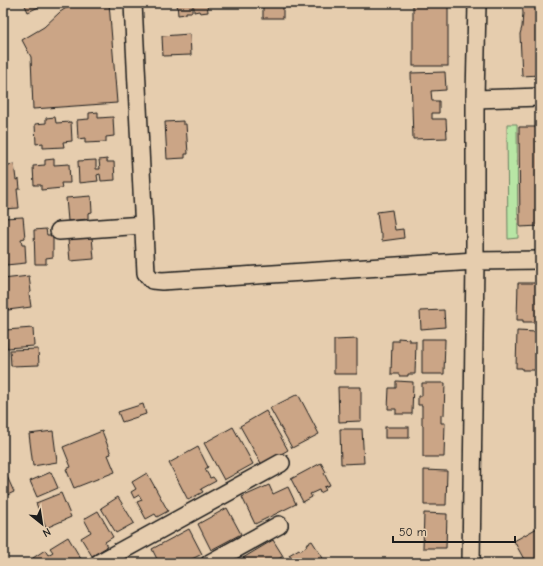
<svg xmlns="http://www.w3.org/2000/svg" width="543" height="566" viewBox="0 0 543 566" font-family="'Comic Neue',sans-serif">
  <rect width="100%" height="100%" fill="#e6cdae"/>
  <filter id="ink" filterUnits="userSpaceOnUse"><feTurbulence type="fractalNoise" baseFrequency=".025" numOctaves="2"/><feDisplacementMap in="SourceGraphic" scale="8" xChannelSelector="R" yChannelSelector="G"/><feConvolveMatrix kernelMatrix="1 2 1 2 8 2 1 2 1" color-interpolation-filters="sRGB"/></filter>
  <g filter="url(#ink)">
    <!-- green -->
    <path fill="#b8e6a5" stroke="#6a8160" d="M507 124H517L518 238 508 239Z"/>
    <!-- building -->
    <g fill="#cba586" stroke="#1c1c1c">
      <path d="M24 3H47L28 12Z"/>
      <path d="M74 3H109L117 103 33 109 31 57 22 40 44 27 60 12Z"/>
      <path d="M177 3H207L208 12 200 13 199 11 194 12V7H192V12H186V14L178 15Z"/>
      <rect x="413" y="3" width="35" height="63"/>
      <path d="M522 3H540V75L522 76 520 34 522 27 523 13Z"/>
      <rect x="263" y="5" width="20" height="13"/>
      <path d="M190 34 191 55 163 56 162 36Z"/>
      <path d="M445 72 446 90 431 91 432 101H439V113H432V119H446L447 138 413 139 411 73Z"/>
      <path d="M98 112V118L113 117 114 136 106 137V142L85 143V138L78 139 77 120 89 119V113Z"/>
      <path d="M55 117 56 123 71 122 72 141 63 142 64 147 43 148V143L36 144 35 124 46 123V118Z"/>
      <path d="M183 121V124H186L188 154H185V158L167 159 165 122Z"/>
      <path d="M519 127H540V226L520 227Z"/>
      <path d="M54 159V165L69 164 70 183H61L62 188 41 190V185H34L33 166 45 165V160Z"/>
      <path d="M107 159V162H114L115 180 101 181 100 174 97 175 98 181 79 183 78 161 96 160V169H100L99 160Z"/>
      <path d="M14 164 16 180 19 179 20 189H17L19 208 3 209V166Z"/>
      <path d="M91 196 92 212 88 213V219L68 221 66 198Z"/>
      <path d="M392 210 395 230 403 229 404 238 382 241V234H380L377 212Z"/>
      <path d="M23 217 25 238 21 239 22 245H25L26 263 6 265 3 218Z"/>
      <path d="M46 229 47 235H53V257L46 258V264H35L34 230Z"/>
      <path d="M92 237 94 259 70 261 68 239Z"/>
      <path d="M29 276 31 292 29 293 31 307 8 310 6 294H4L3 279Z"/>
      <path d="M518 283H537V288H540V316H537V322H523V320H517Z"/>
      <path d="M444 310 445 327 421 329 420 311Z"/>
      <path d="M33 328 34 346 7 348 6 330Z"/>
      <path d="M517 331 536 332V336H540V364H536V370H522V368H516Z"/>
      <path d="M398 338 409 339V341H416L415 374H408V376H399V374H391L392 341H398Z"/>
      <path d="M357 339V374H334V340Z"/>
      <path d="M422 339H445L444 374H422Z"/>
      <path d="M38 349 39 365 11 366 10 350Z"/>
      <path d="M396 381 413 382 412 414H396V409H388L389 388H396Z"/>
      <path d="M422 383H445L444 415H441V423H445L444 457H423V425H422V405H418V396H422Z"/>
      <path d="M338 387H361V421L339 422Z"/>
      <path d="M298 394 319 434 292 448 270 408Z"/>
      <path d="M143 404 146 414 122 422 118 412Z"/>
      <path d="M266 411 288 450 262 465 240 426Z"/>
      <path d="M233 427 253 464 224 480 204 443Z"/>
      <rect x="385" y="427" width="24" height="11"/>
      <path d="M340 429H362L364 463 341 464Z"/>
      <path d="M53 431 57 462 33 466 29 434Z"/>
      <path d="M102 431 111 454 108 455 115 472 74 488 66 469 71 467 63 447Z"/>
      <path d="M198 447 208 467 205 469 210 478 213 477 216 481 201 489 203 492 188 500 169 463Z"/>
      <path d="M321 463 326 472 324 473 330 485 324 487 326 490 320 493 319 490 310 494 312 497 303 502 291 479Z"/>
      <path d="M424 470 447 471 446 505H424Z"/>
      <path d="M3 472H5L14 492 3 497Z"/>
      <path d="M51 472 58 488 37 497 30 481Z"/>
      <path d="M147 473 168 511 157 517 155 514 146 519 137 502 142 500 139 495 134 498 131 492 136 489 132 482Z"/>
      <path d="M269 485 273 494 288 487 296 504 255 524 242 497Z"/>
      <path d="M61 493 71 517 46 528 36 503Z"/>
      <path d="M118 497 134 523 116 533 101 508Z"/>
      <path d="M227 508 241 534 211 550 198 524Z"/>
      <path d="M98 511 113 537 105 542 107 547 92 556 81 538 91 532 84 519Z"/>
      <path d="M424 513 447 514 446 548H423Z"/>
      <path d="M539 527 540 563H526L514 541Z"/>
      <path d="M189 529 202 554 184 563H159L152 549Z"/>
      <path d="M68 537 81 559 74 563H36L33 558 45 550 48 555 53 552 50 548Z"/>
      <path d="M273 540 283 556 276 561 277 563H247L243 558Z"/>
      <path d="M312 541 326 563H294L289 555 299 549 300 551 307 546 306 544Z"/>
    </g>
    <g fill="none" stroke-linecap="round" stroke-linejoin="round">
      <!-- street casing -->
      <g stroke="#1c1c1c" stroke-width="20">
        <g id="street">
          <path d="M133 3 146 273 152 280 162 281 475 261 540 260"/>
          <path d="M475 99 540 97"/>
          <path d="M59 231 143 225"/>
          <path d="M99 563 281 463"/>
          <path d="M210 563 279 525"/>
          <path d="M471 563 475 261V99L477 3"/>
        </g>
      </g>
      <!-- street -->
      <use href="#street" stroke="#e6cdae" stroke-width="17"/>
    </g>
  </g>
  <!-- margin -->
  <rect width="543" height="566" fill="none" stroke="#e6cdae" stroke-width="16"/>
  <rect x="8" y="8" width="527" height="550" fill="none" stroke="#1c1c1c" stroke-width="1.5" filter="url(#ink)"/>
  <!-- north arrow -->
  <g transform="translate(42 524) rotate(150)" stroke="#e6cdae" stroke-width="3" paint-order="stroke">
  <path d="M0-3L7 15L0 10L-7 15Z" fill="#1c1c1c"/>
  <text y="-6" font-size="11" font-weight="bold" text-anchor="middle" fill="#1c1c1c">N</text>
  </g>
  <!-- scale -->
  <path d="M393 536v6h122v-6" fill="none" stroke="#1c1c1c" stroke-width="2"/>
  <text x="399" y="536" font-size="12" fill="#1c1c1c" stroke="#e6cdae" stroke-width="3" paint-order="stroke">50 m</text>
</svg>
